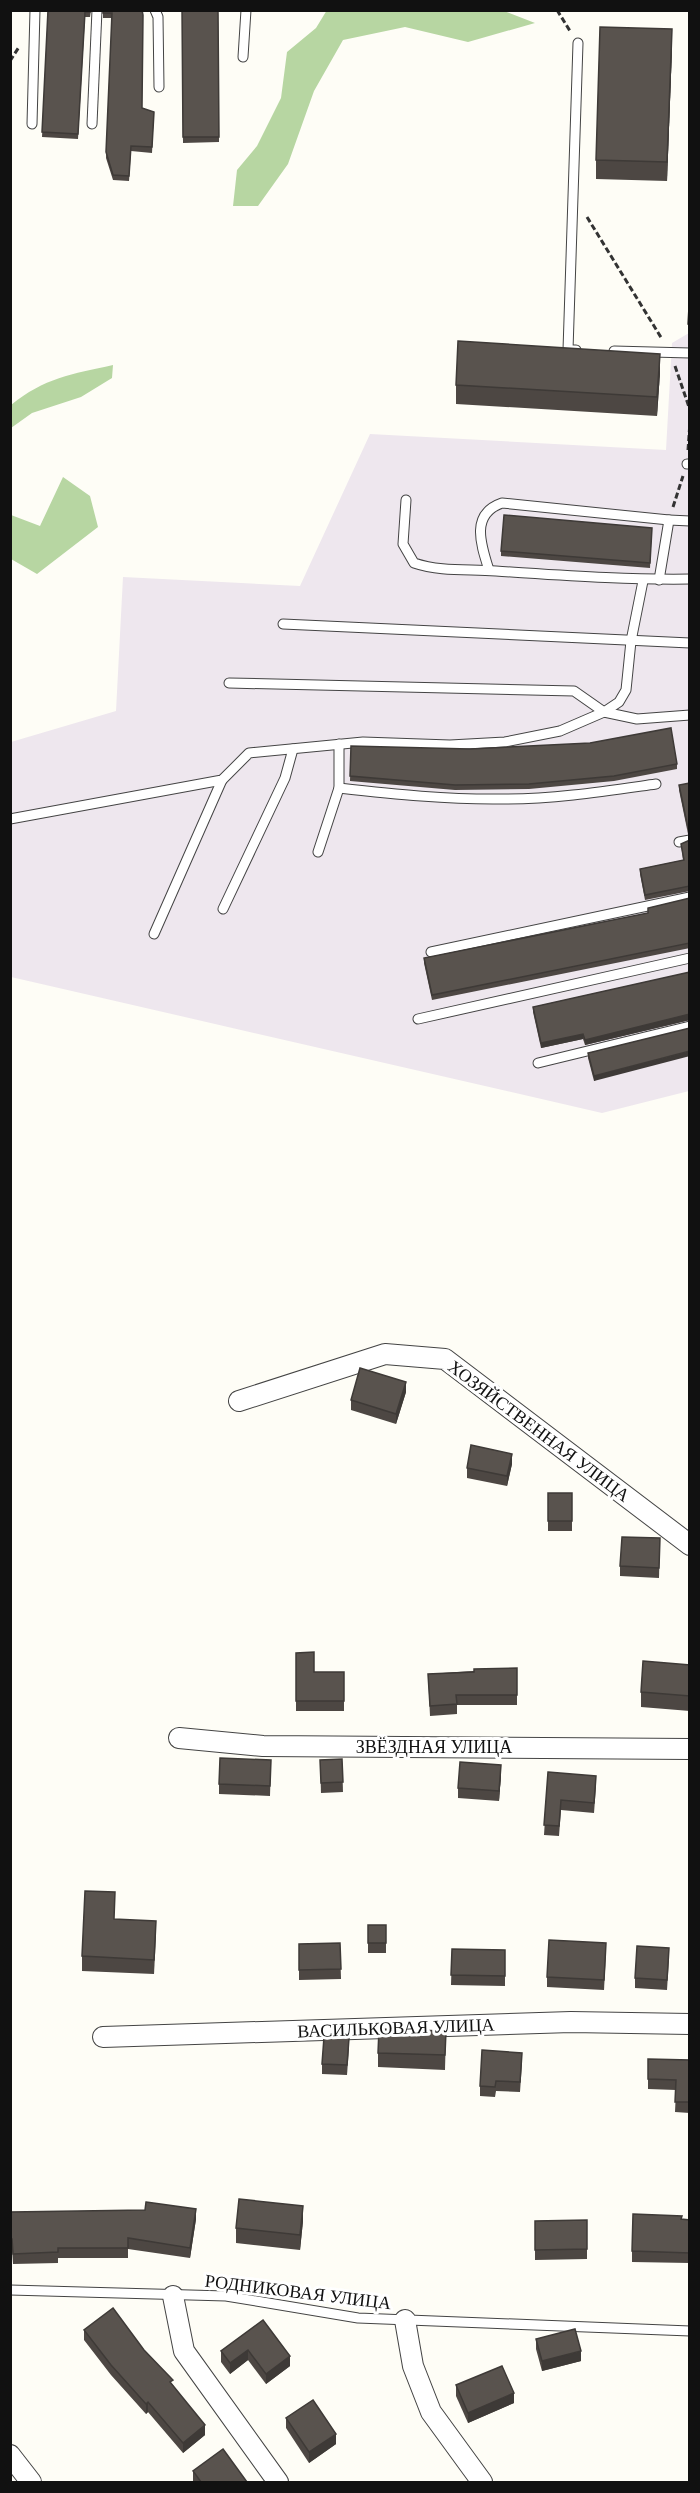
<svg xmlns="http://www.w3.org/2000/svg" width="700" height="2493" viewBox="0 0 700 2493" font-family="'Times New Roman',serif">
  <rect width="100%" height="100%" fill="#fefdf6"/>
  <!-- industrial -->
  <path fill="#eee7ee" d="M689 333V1091L602 1113 11 977V742L116 711 123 577 300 586 370 434 666 450 672 343Z"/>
  <!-- forest -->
  <g fill="#b7d6a2">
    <path d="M327 10 504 11 535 23 468 42 405 27 343 40 314 91 288 164 258 206H233L237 170 257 146 281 98 287 52 316 28Z"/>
    <path d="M113 365 112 378 81 397 32 413 11 428V405C44 378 72 374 113 365Z"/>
    <path d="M63 477 90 496 98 527 37 574 11 559V515L40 526Z"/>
  </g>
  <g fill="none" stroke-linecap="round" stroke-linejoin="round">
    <!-- lane casing -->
    <g stroke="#444" stroke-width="11">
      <g id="lane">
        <path d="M155 10 158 17 159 87"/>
        <path d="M243 57 246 10"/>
        <path d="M32 124 35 10"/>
        <path d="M92 124 97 10"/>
        <path d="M576 350H568L578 43"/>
        <path d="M614 351 690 353"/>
        <path d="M687 464H690"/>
        <path d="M406 500 403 544 414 563C441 572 467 569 496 571 560 575 625 580 690 579"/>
        <path d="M489 570C481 545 470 514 502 503L669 520"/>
        <path d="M659 580 669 520 690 521"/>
        <path d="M283 624 690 643"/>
        <path d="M229 683 574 691 604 712 637 719 690 715"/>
        <path d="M339 788C393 794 449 800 505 799 555 799 606 791 656 784"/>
        <path d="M10 819 222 780 249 753 363 742 450 745 505 742 560 731 604 712 619 702 626 690 631 641 643 581"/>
        <path d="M679 842 690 840"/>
        <path d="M318 852 339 788V744"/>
        <path d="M223 909 285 778 293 749"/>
        <path d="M154 934 222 780"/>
        <path d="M431 952 690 897"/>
        <path d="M418 1019 690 958"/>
        <path d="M538 1063 690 1026"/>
        <path d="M10 2290 226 2296 358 2318 690 2331"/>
      </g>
    </g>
    <!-- street casing -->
    <g stroke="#444" stroke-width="22">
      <g id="street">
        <path d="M239 1401 385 1354 445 1359 690 1545"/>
        <path d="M179 1738 263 1746 690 1749"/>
        <path d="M103 2037 571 2022 690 2024"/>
        <path d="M173 2296 184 2351 278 2482"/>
        <path d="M405 2320 413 2366 431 2412 482 2482"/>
        <path d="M10 2455 31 2482"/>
      </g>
    </g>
    <!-- path -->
    <g stroke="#333" stroke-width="3" stroke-dasharray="6 3" stroke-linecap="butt">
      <path d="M557 10 570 31"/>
      <path d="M10 61 19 47"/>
      <path d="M587 217 662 339"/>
      <path d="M675 366 690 410"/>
      <path d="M688 450 690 422"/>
      <path d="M673 507 683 476"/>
    </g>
    <!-- lane -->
    <use href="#lane" stroke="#fff" stroke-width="9"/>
    <!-- street -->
    <use href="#street" stroke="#fff" stroke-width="20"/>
  </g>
  <!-- wall -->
  <g fill="#4d4743">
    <path d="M48 10H91L90 17H85L78 139 42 137Z"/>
    <path d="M103 10H142V108L154 112 152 153 131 151 129 181 113 180 106 158 112 18H103Z"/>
    <path d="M182 10H218L219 142 183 143Z"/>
    <path d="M672 48 667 181 596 179V160Z"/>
    <path d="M690 290V342H688Z"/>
    <path d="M660 373 657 416 456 404V385Z"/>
    <path d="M652 528 650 568 501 556V551Z"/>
    <path d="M351 746 677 764V769L614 781 529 789 455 790 350 781Z"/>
    <path d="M690 783V834H688L679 790V785Z"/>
    <path d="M690 840V891L645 900 640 874V869L683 860 681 844Z"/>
    <path d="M690 898V948L432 1000 424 963V958L648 913V908Z"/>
    <path d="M690 972V1020L585 1045 583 1039 541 1048 533 1012V1007Z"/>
    <path d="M690 1028 594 1081 588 1058V1053Z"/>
    <path d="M406 1392 396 1424 351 1410V1400Z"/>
    <path d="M512 1464 507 1486 467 1478V1468Z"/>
    <rect x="548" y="1493" width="24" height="38"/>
    <path d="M660 1538 659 1578 620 1576V1566Z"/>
    <path d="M296 1653 314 1672H344V1711H296Z"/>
    <path d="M690 1665V1711L641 1707V1692Z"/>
    <path d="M517 1668V1705H457V1714L430 1716 428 1674Z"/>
    <path d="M342 1759 343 1792 321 1793 320 1760Z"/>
    <path d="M271 1760 270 1796 219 1794V1784Z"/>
    <path d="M548 1772 596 1786 594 1813 561 1810 559 1836 544 1835Z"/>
    <path d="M501 1775 499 1801 458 1798V1788Z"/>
    <path d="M115 1920 156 1936 154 1974 82 1971V1956Z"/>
    <rect x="368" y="1925" width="18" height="28"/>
    <path d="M340 1943 341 1979 299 1980V1944Z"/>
    <path d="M452 1949 505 1950V1986L451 1985Z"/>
    <path d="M606 1953 604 1990 547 1987V1977Z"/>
    <path d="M669 1958 667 1990 635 1988V1978Z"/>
    <path d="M446 2031 445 2070 378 2067V2053Z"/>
    <path d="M349 2048 347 2075 322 2074V2064Z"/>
    <path d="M648 2059 690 2060V2113L675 2112 676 2090 648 2089Z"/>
    <path d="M522 2063 520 2092 496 2091 495 2097 480 2096V2086Z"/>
    <path d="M10 2212 196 2219 190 2258 128 2249V2258H58V2263L13 2264 12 2249H10Z"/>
    <path d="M681 2219 690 2220V2263L632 2262V2251Z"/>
    <path d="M587 2220V2259L535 2260V2221Z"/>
    <path d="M303 2221 300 2250 236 2243V2228Z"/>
    <path d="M263 2320 290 2366 266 2384 248 2360 230 2374 221 2362V2351Z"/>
    <path d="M84 2330 144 2350 173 2385 205 2435 183 2453 148 2412 146 2414 111 2375 84 2340Z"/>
    <path d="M536 2339 581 2361 542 2371 536 2349Z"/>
    <path d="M456 2385 514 2403 468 2423 456 2396Z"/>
    <path d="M286 2418 336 2444 309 2463 286 2428Z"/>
    <path d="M193 2471 247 2482H194L193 2481Z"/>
  </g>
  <!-- shaded-wall -->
  <g fill="#3e3a37">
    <path d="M672 29V48L667 181V162Z"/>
    <path d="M660 354V373L657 416V397Z"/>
    <path d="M690 1010V1020L585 1045V1040Z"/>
    <path d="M583 1034V1039L541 1048V1043Z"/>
    <path d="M690 1051V1056L594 1081V1076Z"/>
    <path d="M406 1382V1392L396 1424V1414Z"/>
    <path d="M512 1454V1464L507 1486V1476Z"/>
    <path d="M501 1765V1775L499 1801V1791Z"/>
    <path d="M303 2206V2221L300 2250V2235Z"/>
    <path d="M196 2209V2219L190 2258V2248Z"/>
    <path d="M248 2350V2360L230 2374V2363Z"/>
    <path d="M581 2351V2361L542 2371V2361Z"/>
    <path d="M290 2356V2366L266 2384V2374Z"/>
    <path d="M514 2393V2403L468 2423V2413Z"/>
    <path d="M148 2402V2412L146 2414V2404Z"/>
    <path d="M205 2425V2435L183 2453V2443Z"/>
    <path d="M336 2434V2444L309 2463V2452Z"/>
  </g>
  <!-- building -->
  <g fill="#59534e" stroke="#3e3a37" stroke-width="1.5">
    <path d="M48 10H90V12H85L78 134 42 132Z"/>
    <path d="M103 10H142L143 15 142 108 154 112 152 147 131 146 129 176 113 175 106 152 112 13H103Z"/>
    <path d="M182 10H218L219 137H183Z"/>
    <path d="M600 27 672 29 667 162 596 160Z"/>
    <path d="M690 290V324H688Z"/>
    <path d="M458 341 660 354 657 397 456 385Z"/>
    <path d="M504 515 652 528 650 563 501 551Z"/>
    <path d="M671 728 677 764 614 776 529 784 455 785 350 776 351 746 470 749 590 743Z"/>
    <path d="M690 783V829L688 828 679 785Z"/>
    <path d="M690 840V886L645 895 640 869 684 860 681 844Z"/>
    <path d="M690 898V943L432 995 424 958 648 913V908Z"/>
    <path d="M690 972V1014L585 1040 583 1034 541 1043 533 1007Z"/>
    <path d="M690 1028V1051L594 1076 588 1053Z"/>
    <path d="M360 1368 406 1382 396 1414 351 1400Z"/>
    <path d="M471 1445 512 1454 507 1476 467 1468Z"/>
    <rect x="548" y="1493" width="24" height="28"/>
    <path d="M622 1537 660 1538 659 1568 620 1566Z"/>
    <path d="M314 1652V1672H344V1701H296V1653Z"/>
    <path d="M643 1661 690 1665V1696L641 1692Z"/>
    <path d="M517 1668V1695H456L457 1704 430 1706 428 1674 474 1672V1669Z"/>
    <path d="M220 1758 271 1760 270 1786 219 1784Z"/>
    <path d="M342 1759 343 1782 321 1783 320 1760Z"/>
    <path d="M460 1762 501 1765 499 1791 458 1788Z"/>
    <path d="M548 1772 596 1776 594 1803 561 1800 559 1826 544 1825Z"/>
    <path d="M85 1891 115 1892 114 1919 156 1921 154 1960 82 1956Z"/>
    <rect x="368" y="1925" width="18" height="18"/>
    <path d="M549 1940 606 1943 604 1980 547 1977Z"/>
    <path d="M340 1943 341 1969 299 1970V1944Z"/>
    <path d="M637 1946 669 1948 667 1980 635 1978Z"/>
    <path d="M452 1949 505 1950V1976L451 1975Z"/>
    <path d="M379 2029 446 2031 445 2055 378 2053Z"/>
    <path d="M324 2037 349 2038 347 2065 322 2064Z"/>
    <path d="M482 2050 522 2053 520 2082 496 2081 495 2087 480 2086Z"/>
    <path d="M648 2059 690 2060V2102H675L676 2080 648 2079Z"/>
    <path d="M239 2199 303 2206 300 2235 236 2228Z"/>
    <path d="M146 2202 196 2209 190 2248 128 2238V2248H58V2252L13 2254 12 2239H10V2212L145 2210Z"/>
    <path d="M633 2214 682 2216 681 2219 690 2220V2253L632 2251Z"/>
    <path d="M587 2220V2249L535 2250V2221Z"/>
    <path d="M113 2308 144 2350 173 2380 170 2382 205 2425 183 2443 148 2402 146 2404 111 2365 84 2330Z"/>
    <path d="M263 2320 290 2356 266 2374 248 2350 230 2363 221 2351Z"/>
    <path d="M575 2329 581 2351 542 2361 536 2339Z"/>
    <path d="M502 2366 514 2393 468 2413 456 2385Z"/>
    <path d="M313 2400 336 2434 309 2452 286 2418Z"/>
    <path d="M223 2449 247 2482H201L193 2471Z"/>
  </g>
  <g text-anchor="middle" stroke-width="6" stroke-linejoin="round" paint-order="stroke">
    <!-- street labels -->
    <g font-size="18" fill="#111" stroke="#fff">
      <text transform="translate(539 1431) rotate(37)" y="6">ХОЗЯЙСТВЕННАЯ УЛИЦА</text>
      <text x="434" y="1753">ЗВЁЗДНАЯ УЛИЦА</text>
      <text transform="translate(396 2028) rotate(-2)" y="6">ВАСИЛЬКОВАЯ УЛИЦА</text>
      <text transform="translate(298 2292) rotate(7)" y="6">РОДНИКОВАЯ УЛИЦА</text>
    </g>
  </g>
  <!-- border -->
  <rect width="700" height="2493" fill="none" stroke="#111111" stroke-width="24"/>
</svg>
